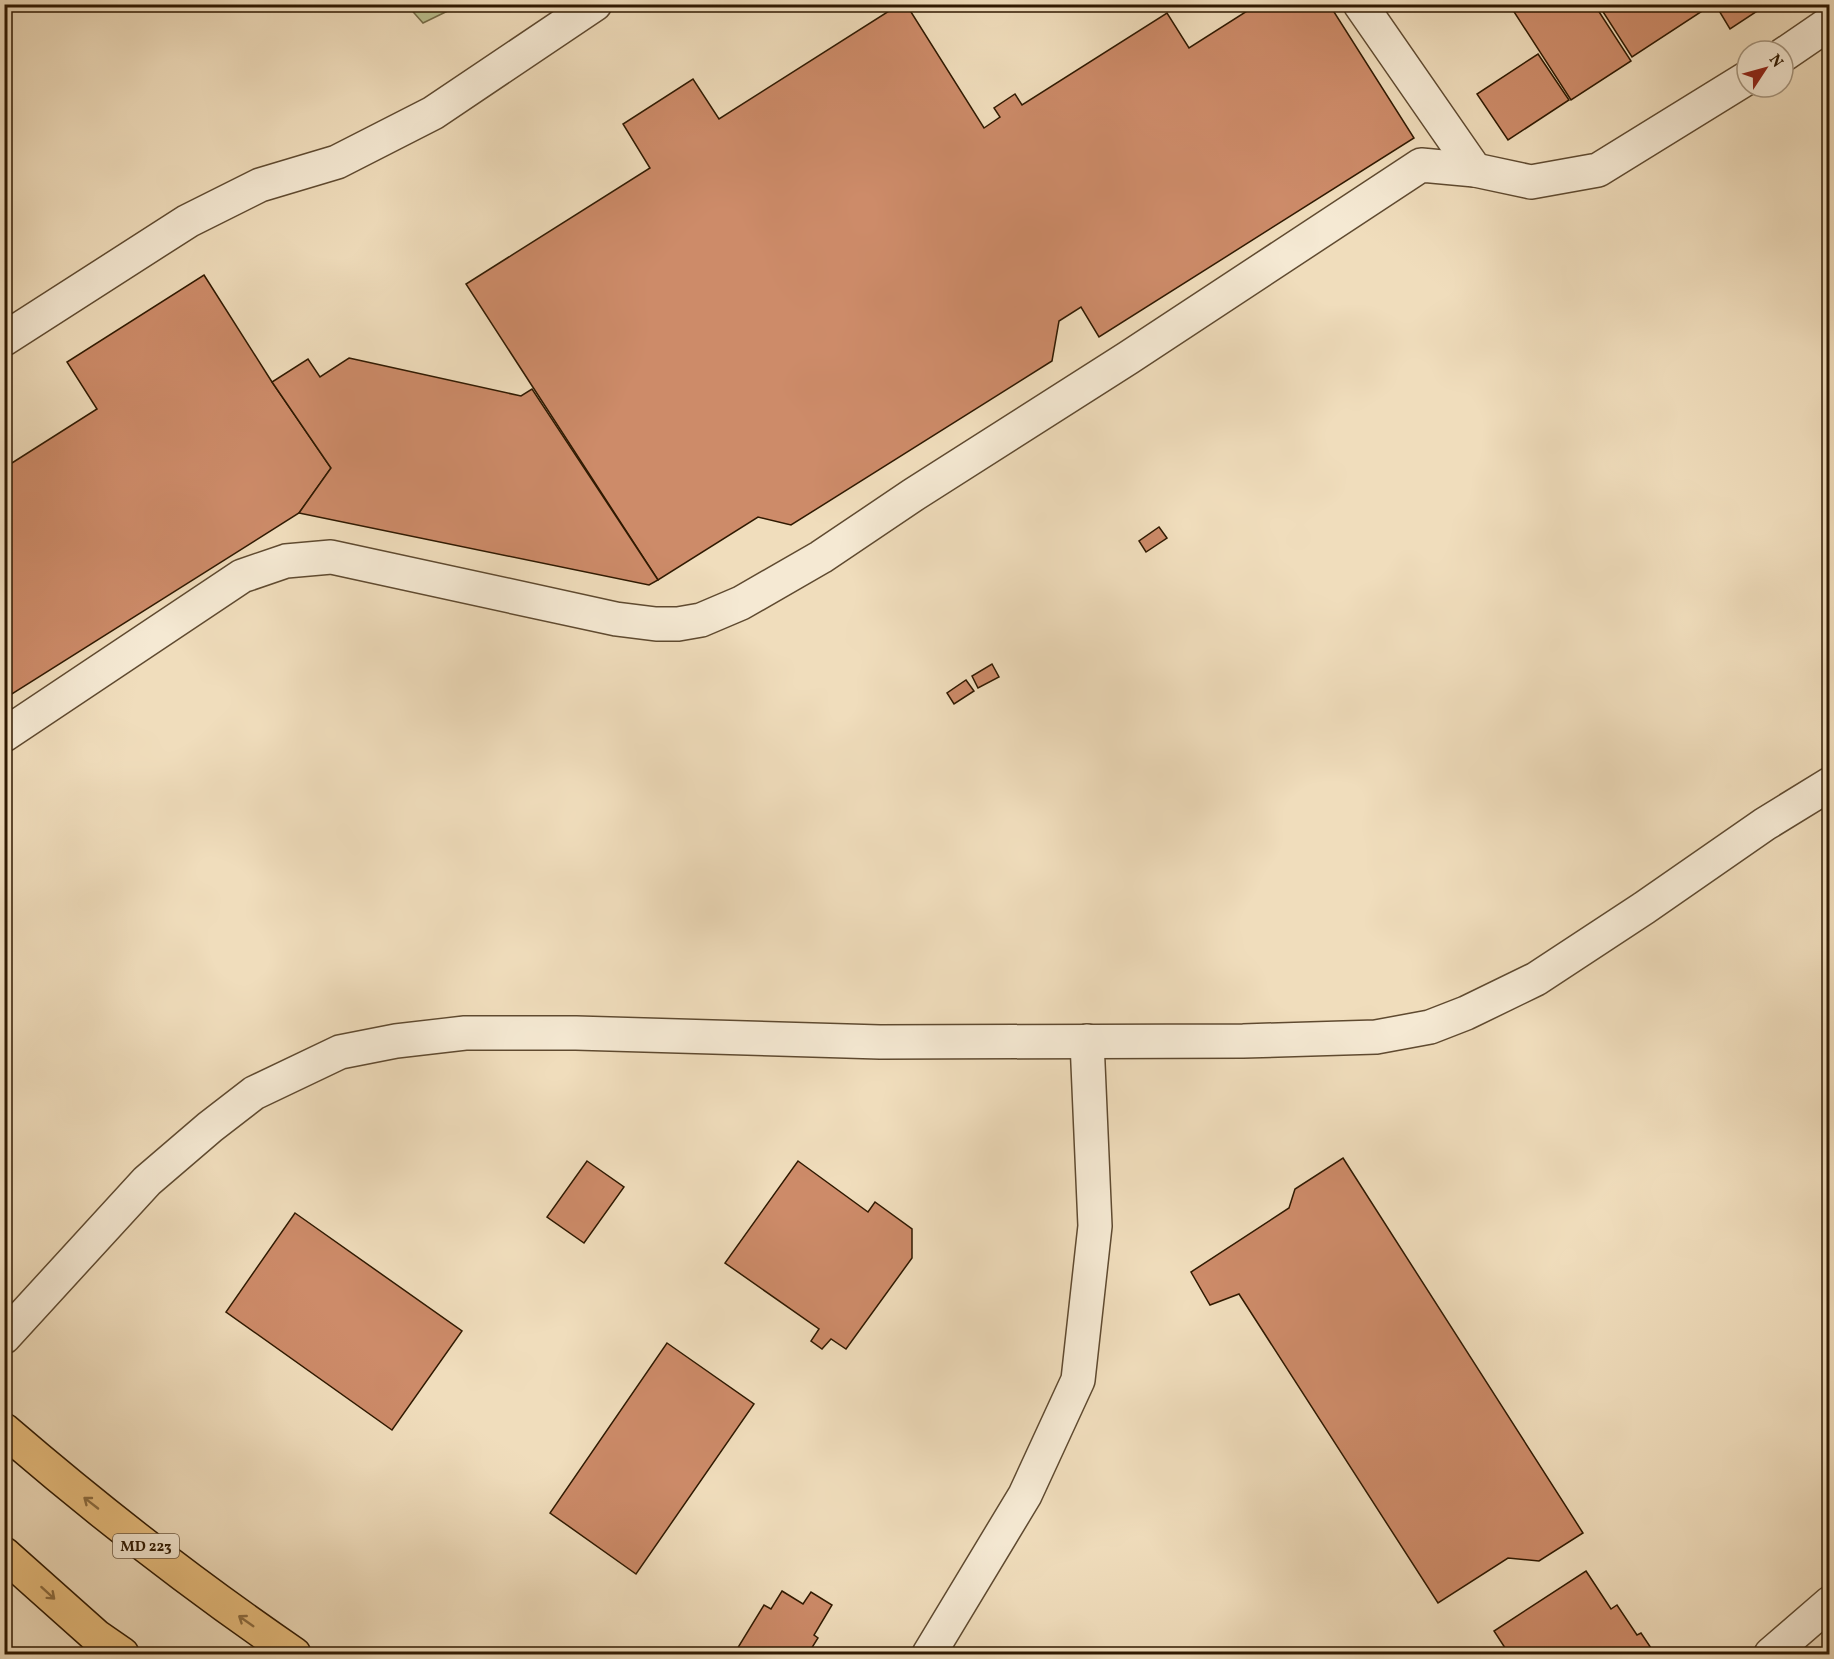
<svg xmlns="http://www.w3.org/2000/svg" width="1834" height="1659" viewBox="0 0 1834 1659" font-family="Vollkorn,serif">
  <rect width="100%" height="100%" fill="#f0ddbc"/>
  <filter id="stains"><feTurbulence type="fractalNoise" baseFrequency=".00333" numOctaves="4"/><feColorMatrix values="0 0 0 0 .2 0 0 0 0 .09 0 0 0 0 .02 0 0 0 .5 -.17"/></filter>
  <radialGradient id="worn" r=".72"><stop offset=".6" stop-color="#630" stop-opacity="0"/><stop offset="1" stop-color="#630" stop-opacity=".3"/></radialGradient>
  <!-- green -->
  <path fill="#bbc08f" stroke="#756c48" stroke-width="1.5" d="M407 5H460L423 23Z"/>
  <!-- building -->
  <g fill="#cd8b69" stroke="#2f1901" stroke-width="1.5">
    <path d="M4 4H17L4 17Z"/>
    <path d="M900 4H906L984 128 1000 117 994 108 1015 94 1022 105 1167 13 1189 48 1258 4H1329L1414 138 1099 337 1081 307 1059 321 1052 361 791 525 758 517 658 580 466 284 650 168 623 124 693 79 719 119Z"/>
    <path d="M1509 4H1594L1631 61 1571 100Z"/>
    <path d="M1598 4H1713L1632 57Z"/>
    <path d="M1715 4H1768L1730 29Z"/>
    <path d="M1538 54 1569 100 1508 140 1477 94Z"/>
    <path d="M204 275 272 382 331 468 299 513 4 699V468L97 409 67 362Z"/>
    <path d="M349 358 521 396 532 389 658 580 649 585 299 513 331 468 272 382 308 359 320 377Z"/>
    <path d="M1159 527 1167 538 1146 552 1139 541Z"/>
    <path d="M992 664 999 677 978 688 972 676Z"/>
    <path d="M966 680 974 691 954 704 947 693Z"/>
    <path d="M1343 1158 1583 1533 1539 1561 1508 1558 1438 1603 1239 1294 1210 1305 1191 1272 1289 1208 1295 1189Z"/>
    <path d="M587 1161 624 1187 584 1243 547 1217Z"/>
    <path d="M798 1161 868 1212 875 1202 912 1229V1258L846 1349 831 1339 822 1349 811 1341 819 1329 725 1263Z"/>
    <path d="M295 1213 462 1331 392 1430 226 1312Z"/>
    <path d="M667 1343 754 1404 636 1574 550 1513Z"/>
    <path d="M1586 1571 1611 1609 1617 1605 1637 1635 1641 1633 1655 1654H1509L1494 1631Z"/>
    <path d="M782 1591 803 1604 811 1592 832 1605 814 1635 818 1638 808 1654H734L764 1605 771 1609Z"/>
  </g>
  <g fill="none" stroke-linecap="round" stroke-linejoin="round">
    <!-- minor casing -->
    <g stroke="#5f4a30" stroke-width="36">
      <g id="minor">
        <path d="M1360 4 1475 170"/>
        <path d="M1783 55 1830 23"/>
        <path d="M4 339 188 221 260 185 337 162 433 113 595 4"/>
        <path d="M4 735 242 576 286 561 331 557 616 619 656 624H678L701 620 741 603 821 557 913 495 1128 358 1421 165 1475 170 1531 182 1598 170 1747 78"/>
        <path d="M4 1337 147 1181 210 1127 254 1093 340 1052 396 1041 465 1033H576L880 1042 1243 1041 1376 1037 1430 1027 1466 1013 1536 979 1644 908 1765 824 1830 784"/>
        <path d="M929 1654 1025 1495 1078 1380 1095 1226 1087 1041"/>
        <path d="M1771 1654 1830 1603"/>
      </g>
    </g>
    <!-- major casing -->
    <g stroke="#2f1901" stroke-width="36">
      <g id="major">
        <path d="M4 1430C97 1510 193 1585 294 1654"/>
        <path d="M4 1554 96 1636 122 1654"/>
      </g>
    </g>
    <!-- minor -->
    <use href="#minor" stroke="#f5e9d3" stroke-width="33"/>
    <!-- major -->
    <use href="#major" stroke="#e8be7e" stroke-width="33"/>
  </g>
  <!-- one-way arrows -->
  <defs><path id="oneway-shaft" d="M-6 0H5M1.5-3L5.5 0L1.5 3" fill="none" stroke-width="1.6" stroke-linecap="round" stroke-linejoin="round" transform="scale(1.5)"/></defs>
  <g stroke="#8c6c40">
    <use href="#oneway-shaft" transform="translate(91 1503) rotate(-142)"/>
    <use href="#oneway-shaft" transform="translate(48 1593) rotate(42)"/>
    <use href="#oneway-shaft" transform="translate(246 1621) rotate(-145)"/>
  </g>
  <g text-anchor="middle" stroke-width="6" stroke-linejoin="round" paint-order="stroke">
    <!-- shield labels -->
    <rect fill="#f5e9d3" stroke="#6a5740" stroke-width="1.5" x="113" y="1534" width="66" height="24" rx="4.5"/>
    <g font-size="15" font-weight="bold" fill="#2f1901">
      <text x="146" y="1551">MD 223</text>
    </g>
  </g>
  <!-- margin -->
  <rect width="1834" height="1659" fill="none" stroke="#f0ddbc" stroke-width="24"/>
  <rect x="6" y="6" width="1822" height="1647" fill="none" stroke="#2f1901" stroke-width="3"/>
  <rect x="12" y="12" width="1810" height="1635" fill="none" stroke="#2f1901" stroke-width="1.5"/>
  <!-- north arrow -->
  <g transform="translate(1765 69) rotate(54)"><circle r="28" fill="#f5e9d3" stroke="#a6967f" stroke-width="1.5"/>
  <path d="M0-4.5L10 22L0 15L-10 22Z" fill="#8f2418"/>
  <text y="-9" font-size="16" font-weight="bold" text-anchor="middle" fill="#2f1901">N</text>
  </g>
  <rect width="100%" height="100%" filter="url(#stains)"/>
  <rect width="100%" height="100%" fill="url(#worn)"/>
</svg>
